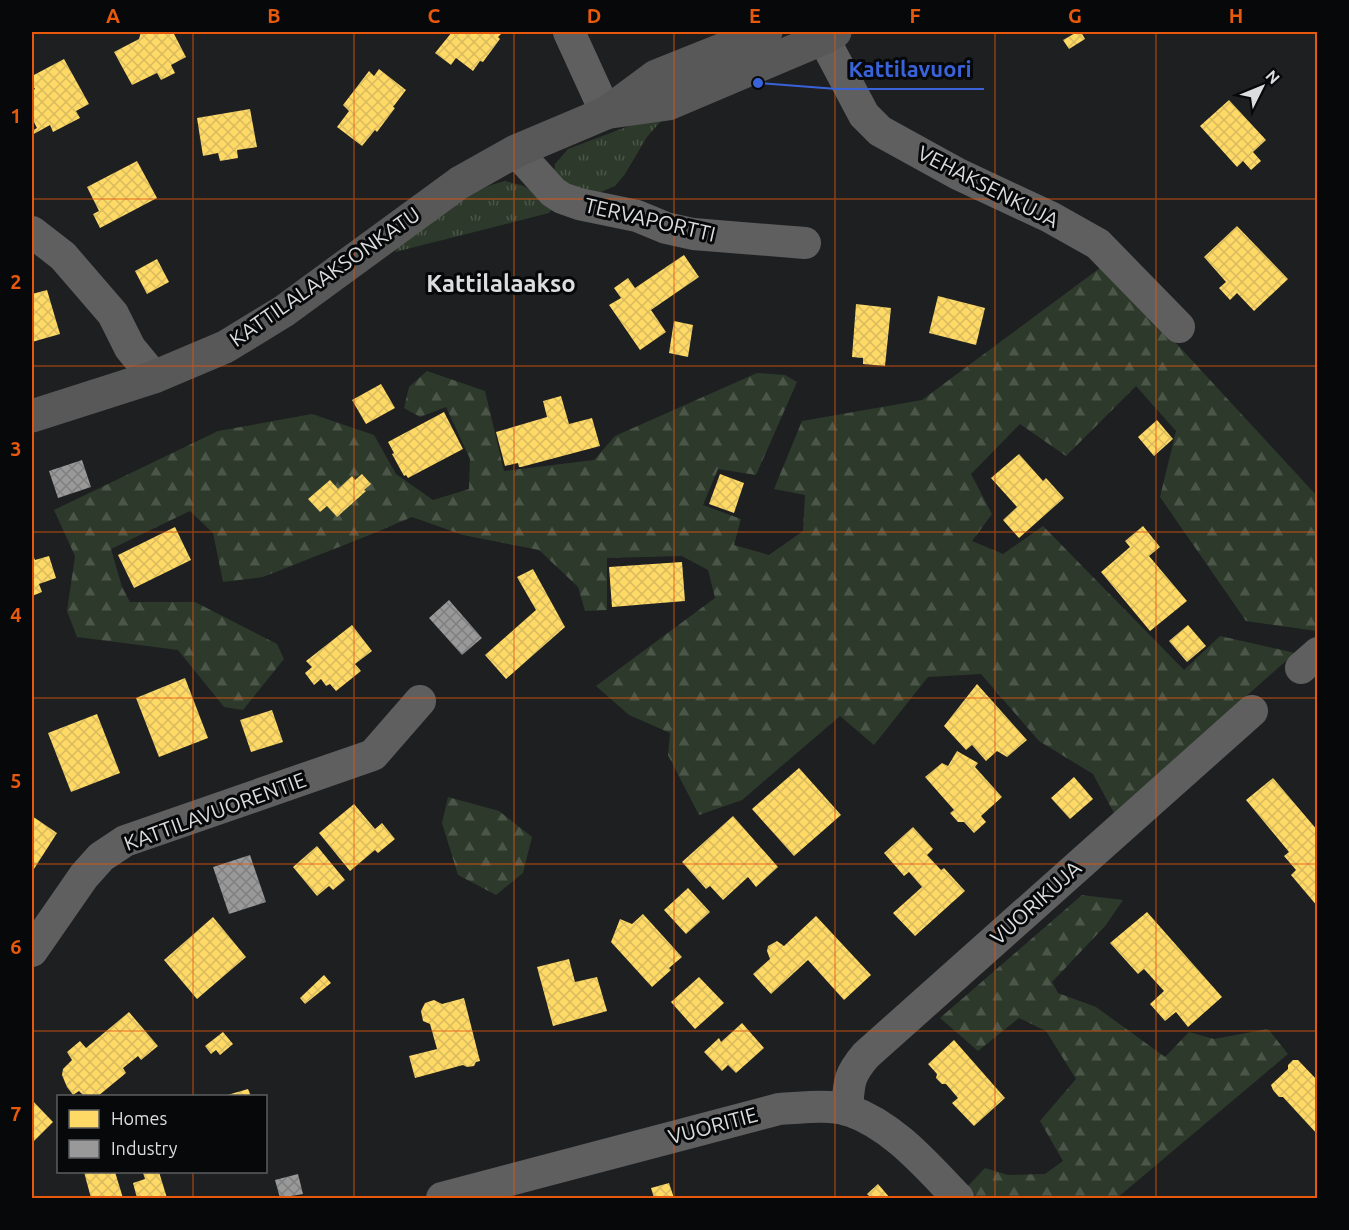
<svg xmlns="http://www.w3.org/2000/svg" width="1349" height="1230" viewBox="0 0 1349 1230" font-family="Ubuntu,sans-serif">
  <defs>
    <pattern id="grass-tufts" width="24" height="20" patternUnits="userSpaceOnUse" patternTransform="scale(1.5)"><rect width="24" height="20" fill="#2d3a2b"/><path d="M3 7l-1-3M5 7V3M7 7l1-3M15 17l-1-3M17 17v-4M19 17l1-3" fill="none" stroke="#4b5649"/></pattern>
    <pattern id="forest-firs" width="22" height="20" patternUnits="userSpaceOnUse" patternTransform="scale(1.5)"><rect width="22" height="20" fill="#2d3a2b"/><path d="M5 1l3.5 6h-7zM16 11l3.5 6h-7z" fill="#4b5649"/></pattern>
    <pattern id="homes-cross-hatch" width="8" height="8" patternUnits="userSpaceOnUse" patternTransform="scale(1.5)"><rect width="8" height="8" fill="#ffd966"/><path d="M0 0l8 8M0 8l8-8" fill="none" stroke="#d9bb5f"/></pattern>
    <pattern id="industry-cross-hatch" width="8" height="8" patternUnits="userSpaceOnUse" patternTransform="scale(1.5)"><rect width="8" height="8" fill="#999"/><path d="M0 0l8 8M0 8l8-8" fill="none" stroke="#7f7f7f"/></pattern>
  </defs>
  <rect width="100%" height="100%" fill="#1d1f21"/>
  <!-- grass -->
  <g fill="url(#grass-tufts)">
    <path d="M658 115 661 121 647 137 625 174 615 186 594 195 575 192 554 173 555 164 568 149Z"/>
    <path d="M505 181 524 186 550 204 552 209 549 213 395 252 399 244C431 221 466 190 505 181Z"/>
  </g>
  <!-- forest -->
  <g fill="url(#forest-firs)">
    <path d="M1104 265 1317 496V631L1246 621 1160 497 1176 431 1136 386 1066 456 1020 424 971 474 992 514 972 541 1003 554 1043 526 1184 670 1220 636 1295 653 1114 813 1093 774 1039 741 981 674 928 677 874 745 840 716 742 800 699 815 668 755 670 733 629 715 596 686 715 598 708 570 682 556 607 558V610L585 611 578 587 539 550 463 535 412 517 372 534 263 577 223 582 213 533 190 511 111 549 122 587 130 602H195L277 644 284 659 243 710 224 707 178 650 77 637 67 611 75 556 54 510 218 431 312 414 374 435 396 474 433 500 469 489 470 459 446 407 420 417 404 408 409 387 427 371 485 391 504 471 594 460 615 436 757 373 785 375 797 382 756 475 718 469 703 505 741 519 734 545 769 555 803 531 805 495 774 489 802 421 922 400Z"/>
    <path d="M448 797 499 811 532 837 523 873 496 895 458 875 442 823Z"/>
    <path d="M1082 895 1123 900 1106 925 1052 982 1058 993 1096 1007 1165 1057 1189 1032 1214 1039 1268 1029 1288 1054 1117 1198H978L966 1188 985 1168 1008 1175 1045 1174 1063 1161 1040 1121 1076 1079 1046 1031 1019 1018 978 1051 940 1018Z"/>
  </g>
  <!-- homes -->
  <g fill="url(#homes-cross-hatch)">
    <path d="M141 32H173L186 57 171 65 175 73 161 80 157 73 132 85 114 52 139 39Z"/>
    <path d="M452 32H503L498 37 500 39 483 62 480 61 473 71 456 58 451 65 435 53Z"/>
    <path d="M1077 32H1081L1085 39 1069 49 1063 40Z"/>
    <path d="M64 59 89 104 76 111 80 118 53 132 50 125 32 135V131L37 128 32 118V91L35 89 32 84V76Z"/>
    <path d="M379 69 406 90 393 107 395 108 377 132 375 130 362 146 337 127 349 111 343 105 369 71 374 76Z"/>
    <path d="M1229 100 1266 140 1253 152 1261 161 1251 170 1243 161 1237 167 1200 126Z"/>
    <path d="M250 109 257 147 237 150 238 158 220 161 218 153 203 156 197 118Z"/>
    <path d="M137 161 157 198 100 228 93 214 99 211 87 187Z"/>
    <path d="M1237 226 1288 279 1254 311 1237 293 1230 300 1219 288 1226 282 1204 257Z"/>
    <path d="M684 255 699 277 651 310 666 332 640 350 609 305 621 298 614 288 628 278 635 288Z"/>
    <path d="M157 259 169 282 147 294 135 271Z"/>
    <path d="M47 290 60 334 32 342V294Z"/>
    <path d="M938 296 985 308 976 345 929 333Z"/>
    <path d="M856 304 891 308 885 366 863 364V358L852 357Z"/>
    <path d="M674 321 693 325 688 357 669 353Z"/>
    <path d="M381 384 395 408 366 424 352 400Z"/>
    <path d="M561 396 569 424 592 418 600 446 521 467H519L518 463 505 466 496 432 547 417 543 401Z"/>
    <path d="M444 412 463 449 408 478 406 475 404 476 392 454 394 453 388 442Z"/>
    <path d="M1157 420 1173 439 1154 456 1138 437Z"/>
    <path d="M1019 454 1043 481 1046 478 1064 498 1019 538 1003 520 1017 507 991 478Z"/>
    <path d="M362 474 371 484 364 490 366 491 337 517 327 506 320 512 308 499 330 480 338 489 352 476 355 480Z"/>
    <path d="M720 474 744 483 734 513 709 504Z"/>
    <path d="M1143 526 1160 547 1149 556 1187 601 1150 631 1101 572 1130 547 1125 541Z"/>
    <path d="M175 527 191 560 134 588 118 555Z"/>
    <path d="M32 553 35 560 49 556 56 578 39 584 42 592 32 596Z"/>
    <path d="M682 562 685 601 612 607 609 567Z"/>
    <path d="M533 569 565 627 506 679 485 655 536 610 517 577Z"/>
    <path d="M352 625 372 651 355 664 361 671 336 691 330 684 326 686 321 679 314 685 305 673 312 667 306 661Z"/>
    <path d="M1188 625 1206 646 1187 662 1169 641Z"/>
    <path d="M185 678 208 738 159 757 136 698Z"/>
    <path d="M977 684 1027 740 1007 757 997 751 986 761 972 745 966 750 944 726Z"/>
    <path d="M272 710 283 742 251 752 240 720Z"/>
    <path d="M97 714 120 773 71 792 48 733Z"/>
    <path d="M957 751 978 763 975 767 1002 797 981 816 986 822 974 833 964 822H958L950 813 954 810 925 777 942 763 948 766Z"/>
    <path d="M799 768 841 815 794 856 752 809Z"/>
    <path d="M1074 777 1093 799 1070 819 1051 798Z"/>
    <path d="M1273 778 1318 831V907L1291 875 1296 870 1284 856 1289 852 1246 800Z"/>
    <path d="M354 804 375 829 382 823 395 839 378 853 375 850 350 871 319 833Z"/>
    <path d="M32 816 57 833 32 872Z"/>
    <path d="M733 816 778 867 756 887 748 877 723 900 710 886 706 889 682 862Z"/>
    <path d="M913 827 933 849 927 855 941 870 944 868 965 891 915 936 893 913 922 887 909 872 904 876 884 853Z"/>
    <path d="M317 846 345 880 333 890 329 886 317 896 293 867Z"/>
    <path d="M688 888 710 912 686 934 664 910Z"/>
    <path d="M1147 912 1222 997 1188 1027 1176 1012 1165 1021 1150 1004 1164 991 1144 969 1138 974 1110 943Z"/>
    <path d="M643 914 682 957 669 968 671 970 652 987 611 942 620 919 632 924Z"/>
    <path d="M816 916 871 975 844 1000 808 960 771 994 753 974 770 959 767 951 768 946 777 941 784 946Z"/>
    <path d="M213 917 246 957 197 999 164 960Z"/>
    <path d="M569 959 575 982 597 977 607 1011 553 1026 537 967Z"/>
    <path d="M324 975 331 983 305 1004 300 998Z"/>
    <path d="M699 977 724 1003 695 1029 671 1002Z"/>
    <path d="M464 998 480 1061 476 1062 474 1066 467 1067 463 1065 415 1078 409 1056 437 1049 430 1024 423 1021 421 1011 425 1003 434 1000 442 1004Z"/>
    <path d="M129 1012 158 1046 141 1060 138 1056 123 1068 126 1073 98 1096H84L79 1091 73 1095 67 1087 62 1075 63 1069 72 1060 67 1052 80 1041 86 1048Z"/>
    <path d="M742 1023 764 1048 736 1073 728 1065 722 1071 704 1052 719 1038 721 1042Z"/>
    <path d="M223 1032 233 1044 220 1055 216 1050 211 1054 205 1046Z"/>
    <path d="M954 1040 1005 1098 974 1126 952 1103 958 1098 946 1084H942L936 1078 937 1074 928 1064Z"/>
    <path d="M1293 1060H1298L1318 1081V1135L1283 1097H1279L1273 1090 1271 1085 1288 1069V1065Z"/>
    <path d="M248 1089 251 1096H224Z"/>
    <path d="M32 1100 53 1122 32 1143Z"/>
    <path d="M84 1172H115L123 1198H91Z"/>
    <path d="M147 1172H159L167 1198H137L133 1183 145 1179 143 1173Z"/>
    <path d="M669 1183 674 1198H654L651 1188Z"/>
    <path d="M878 1184 890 1198H871L867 1194Z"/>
  </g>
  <!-- industry -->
  <g fill="url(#industry-cross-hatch)">
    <path d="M82 460 91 487 58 498 49 471Z"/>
    <path d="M449 600 482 638 462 655 429 618Z"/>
    <path d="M250 855 266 902 229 914 213 867Z"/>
    <path d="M298 1174 303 1194 280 1198 275 1180Z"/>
  </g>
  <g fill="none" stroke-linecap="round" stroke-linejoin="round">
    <!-- street -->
    <g stroke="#5f5f5f" stroke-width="32">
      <path d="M569 32 606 113"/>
      <path d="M820 32 864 115 880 131 958 174 1050 217 1098 244 1179 327"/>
      <path d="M516 151 553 192 562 198 579 204 637 216 666 228 693 234 805 243"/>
      <path d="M32 232 63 256 113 314 130 348 154 377"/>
      <path d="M1301 668 1318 653"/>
      <path d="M32 951 84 876 101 857 125 841 373 755 420 701"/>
      <path d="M847 1110C849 1083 848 1076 866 1055L1252 711"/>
      <path d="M442 1198 779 1109C801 1108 827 1104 848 1110 894 1126 926 1165 958 1198"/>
    </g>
    <!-- secondary -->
    <g stroke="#585858" stroke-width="33">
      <path d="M611 112 668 104 824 38 835 32"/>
      <path d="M32 416 154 377 225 347 284 311 459 183 516 151 606 113 656 76 766 32"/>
    </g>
  </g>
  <!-- grid -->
  <path fill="none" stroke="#e8590c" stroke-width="1.5" stroke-opacity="0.55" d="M193 32V1096M354 32V1198M514 32V1198M674 32V1198M835 32V1198M995 32V1198M1156 32V1198M32 199H1318M32 366H1318M32 532H1318M32 698H1318M32 864H1318M32 1031H1318M193 1172V1198"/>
  <g text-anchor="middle" stroke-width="6" stroke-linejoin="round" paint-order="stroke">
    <!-- street labels -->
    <g font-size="21" fill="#dbdddf" stroke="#07080a">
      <text transform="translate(988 187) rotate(27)" y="7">VEHAKSENKUJA</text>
      <text transform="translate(650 220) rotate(13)" y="7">TERVAPORTTI</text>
      <text transform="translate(325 277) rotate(-35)" y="7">KATTILALAAKSONKATU</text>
      <text transform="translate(215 812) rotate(-20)" y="7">KATTILAVUORENTIE</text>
      <text transform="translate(1036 903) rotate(-42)" y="7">VUORIKUJA</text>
      <text transform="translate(713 1126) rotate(-15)" y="7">VUORITIE</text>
    </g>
    <!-- quarter labels -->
    <g font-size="24" font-weight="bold" fill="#dbdddf" stroke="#07080a">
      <text x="501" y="292">Kattilalaakso</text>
    </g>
  </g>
  <!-- callouts -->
  <path fill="none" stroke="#3a63d9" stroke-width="2" d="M758 83L837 89H984"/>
  <circle fill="#3a63d9" stroke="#07080a" stroke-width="2" cx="758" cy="83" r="6"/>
  <g font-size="22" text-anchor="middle" font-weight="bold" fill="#3a63d9" stroke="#07080a" stroke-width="6" stroke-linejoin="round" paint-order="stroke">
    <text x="910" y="77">Kattilavuori</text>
  </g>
  <!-- border -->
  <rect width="1349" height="1230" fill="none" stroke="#07080a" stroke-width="66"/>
  <!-- legend -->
  <rect x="57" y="1095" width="210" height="78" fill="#07080a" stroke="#5c5d5f" stroke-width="1.5"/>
  <rect x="69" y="1110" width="30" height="18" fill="#ffd966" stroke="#5c5d5f" stroke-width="1.5"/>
  <text x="111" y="1125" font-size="18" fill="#dbdddf">Homes</text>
  <rect x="69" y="1140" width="30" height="18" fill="#999999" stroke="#5c5d5f" stroke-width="1.5"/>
  <text x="111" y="1155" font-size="18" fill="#dbdddf">Industry</text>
  <!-- north arrow -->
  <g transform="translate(1262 87) rotate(47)" stroke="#07080a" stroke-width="4.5" paint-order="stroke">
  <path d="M0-4.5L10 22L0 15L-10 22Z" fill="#dbdddf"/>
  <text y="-9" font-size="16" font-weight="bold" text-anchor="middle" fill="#dbdddf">N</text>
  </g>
  <rect x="33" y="33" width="1283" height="1164" fill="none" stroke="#e8590c" stroke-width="2"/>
  <g font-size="20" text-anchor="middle" font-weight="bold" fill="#e8590c">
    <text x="113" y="23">A</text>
    <text x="274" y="23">B</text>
    <text x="434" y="23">C</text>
    <text x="594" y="23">D</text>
    <text x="755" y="23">E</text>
    <text x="915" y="23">F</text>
    <text x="1075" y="23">G</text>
    <text x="1236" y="23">H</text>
    <text x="16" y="123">1</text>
    <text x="16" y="289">2</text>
    <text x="16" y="456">3</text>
    <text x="16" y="622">4</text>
    <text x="16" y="788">5</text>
    <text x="16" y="954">6</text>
    <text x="16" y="1121">7</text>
  </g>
</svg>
